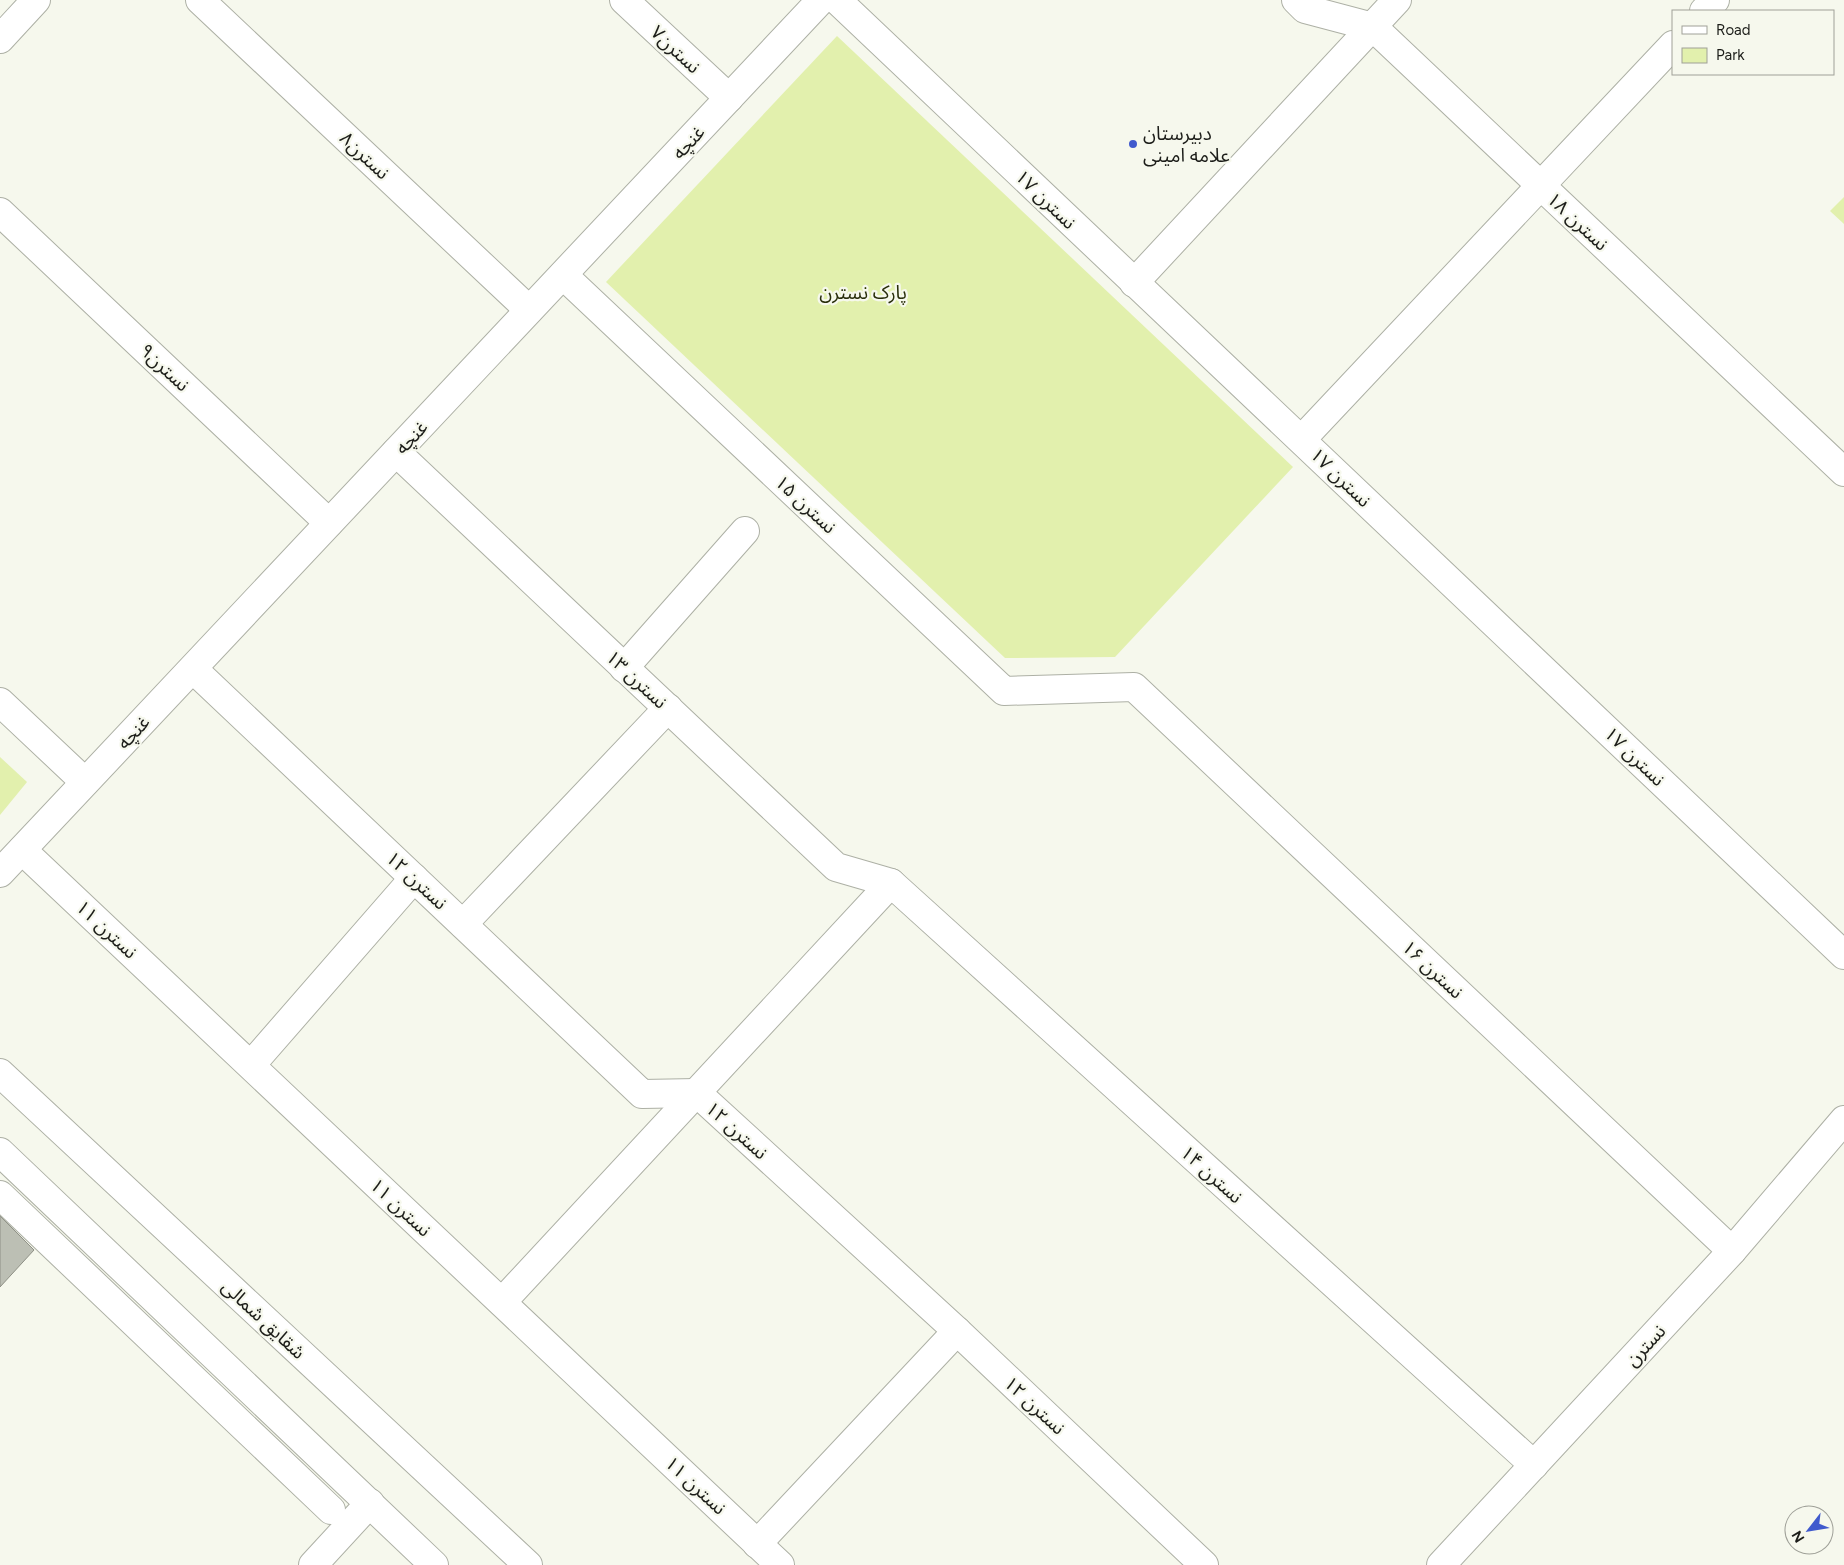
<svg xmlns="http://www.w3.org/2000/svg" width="1844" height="1565" viewBox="0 0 1844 1565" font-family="Figtree,'Noto Sans Arabic',sans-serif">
  <rect width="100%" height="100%" fill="#f6f8ed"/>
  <!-- green -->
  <g fill="#e2f0ad">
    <path d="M837 36 1293 467 1115 657 1005 658 606 282Z"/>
    <path d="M1844 197V224L1830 211Z"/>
    <path d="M0 757 27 782 0 815Z"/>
  </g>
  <!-- building -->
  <path fill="#bcbfb4" stroke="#8e9086" d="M0 1216 34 1250 0 1287Z"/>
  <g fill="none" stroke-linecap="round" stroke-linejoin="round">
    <!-- street casing -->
    <g stroke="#adb0a5" stroke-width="30">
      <g id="street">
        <path d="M200 0 529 310"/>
        <path d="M624 0 729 98"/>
        <path d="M837 0 1844 955"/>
        <path d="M1296 0 1305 9 1373 27 1844 472"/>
        <path d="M1704 11 1715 0"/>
        <path d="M0 39 36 0"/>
        <path d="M0 212 329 523"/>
        <path d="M563 275 1004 691 1134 687 1732 1251"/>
        <path d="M1134 283 1397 0"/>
        <path d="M1302 439 1673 45"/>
        <path d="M396 452 836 867 891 883 1534 1465"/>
        <path d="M624 668 745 531"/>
        <path d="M193 669 642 1094 697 1093 957 1331 1204 1565"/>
        <path d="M0 702 85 782"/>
        <path d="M22 850 780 1565"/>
        <path d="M463 924 668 708"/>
        <path d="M251 1065 414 878"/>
        <path d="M0 1195 331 1510"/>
        <path d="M502 1302 891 883"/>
        <path d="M757 1544 957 1331"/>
      </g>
    </g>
    <!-- secondary casing -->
    <g stroke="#adb0a5" stroke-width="30">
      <g id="secondary">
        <path d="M0 873 821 0"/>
        <path d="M0 1073 528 1565"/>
        <path d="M0 1152 434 1565"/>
        <path d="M313 1565 370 1503"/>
        <path d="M1441 1565 1732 1251 1844 1120"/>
      </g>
    </g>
    <!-- street -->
    <use href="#street" stroke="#fff" stroke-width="28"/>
    <!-- secondary -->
    <use href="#secondary" stroke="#fff" stroke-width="28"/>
  </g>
  <!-- markers -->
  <circle fill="#405acd" stroke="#f6f8ed" stroke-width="2" cx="1133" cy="144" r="5"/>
  <g text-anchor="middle" stroke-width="4.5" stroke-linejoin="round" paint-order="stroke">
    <!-- street labels -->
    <g font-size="19" fill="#1c1d19" stroke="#f6f8ed">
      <text transform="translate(676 49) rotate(43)" y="7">نسترن۷</text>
      <text transform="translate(688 142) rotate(-47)" y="7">غنچه</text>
      <text transform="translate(365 155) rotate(43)" y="7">نسترن۸</text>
      <text transform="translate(1046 199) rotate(44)" y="7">نسترن ۱۷</text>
      <text transform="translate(1578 221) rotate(43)" y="7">نسترن ۱۸</text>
      <text transform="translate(165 367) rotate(43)" y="7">نسترن۹</text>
      <text transform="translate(411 437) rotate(-47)" y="7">غنچه</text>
      <text transform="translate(1341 477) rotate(44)" y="7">نسترن ۱۷</text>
      <text transform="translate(806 504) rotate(43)" y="7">نسترن ۱۵</text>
      <text transform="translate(637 679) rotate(43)" y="7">نسترن ۱۳</text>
      <text transform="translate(133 732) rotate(-47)" y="7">غنچه</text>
      <text transform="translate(1635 756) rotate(44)" y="7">نسترن ۱۷</text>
      <text transform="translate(417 880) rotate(43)" y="7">نسترن ۱۲</text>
      <text transform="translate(107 929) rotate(43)" y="7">نسترن ۱۱</text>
      <text transform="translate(1433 969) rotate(43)" y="7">نسترن ۱۶</text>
      <text transform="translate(737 1130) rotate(42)" y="7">نسترن ۱۲</text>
      <text transform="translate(1212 1174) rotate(42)" y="7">نسترن ۱۴</text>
      <text transform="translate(401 1207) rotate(43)" y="7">نسترن ۱۱</text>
      <text transform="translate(264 1319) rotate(43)" y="7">شقایق شمالی</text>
      <text transform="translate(1645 1345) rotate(-47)" y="7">نسترن</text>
      <text transform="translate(1035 1405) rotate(43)" y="7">نسترن ۱۲</text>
      <text transform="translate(696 1485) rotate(43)" y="7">نسترن ۱۱</text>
    </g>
    <!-- poi labels -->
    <g font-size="19" fill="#1c1d19" stroke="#f6f8ed" text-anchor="start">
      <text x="1143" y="140">دبیرستان<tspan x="1143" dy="22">علامه امینی</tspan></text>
    </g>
    <!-- park labels -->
    <g font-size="19" fill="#282e0a" stroke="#f6f8ed">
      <text x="863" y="299">پارک نسترن</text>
    </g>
  </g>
  <!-- legend -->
  <rect x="1672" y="10" width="162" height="65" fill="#f6f8ed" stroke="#9fa098"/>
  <rect x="1682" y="26" width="25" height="8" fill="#ffffff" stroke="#9fa098"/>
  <text x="1716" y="35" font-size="15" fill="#1c1d19">Road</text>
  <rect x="1682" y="48" width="25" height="15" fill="#e2f0ad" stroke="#9fa098"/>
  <text x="1716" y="60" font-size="15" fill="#1c1d19">Park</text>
  <!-- north arrow -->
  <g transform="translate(1809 1530) rotate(239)"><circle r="24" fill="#f6f8ed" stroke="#9fa098"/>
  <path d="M0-4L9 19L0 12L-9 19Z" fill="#405acd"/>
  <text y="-8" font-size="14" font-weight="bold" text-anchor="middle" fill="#1c1d19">N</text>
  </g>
</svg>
